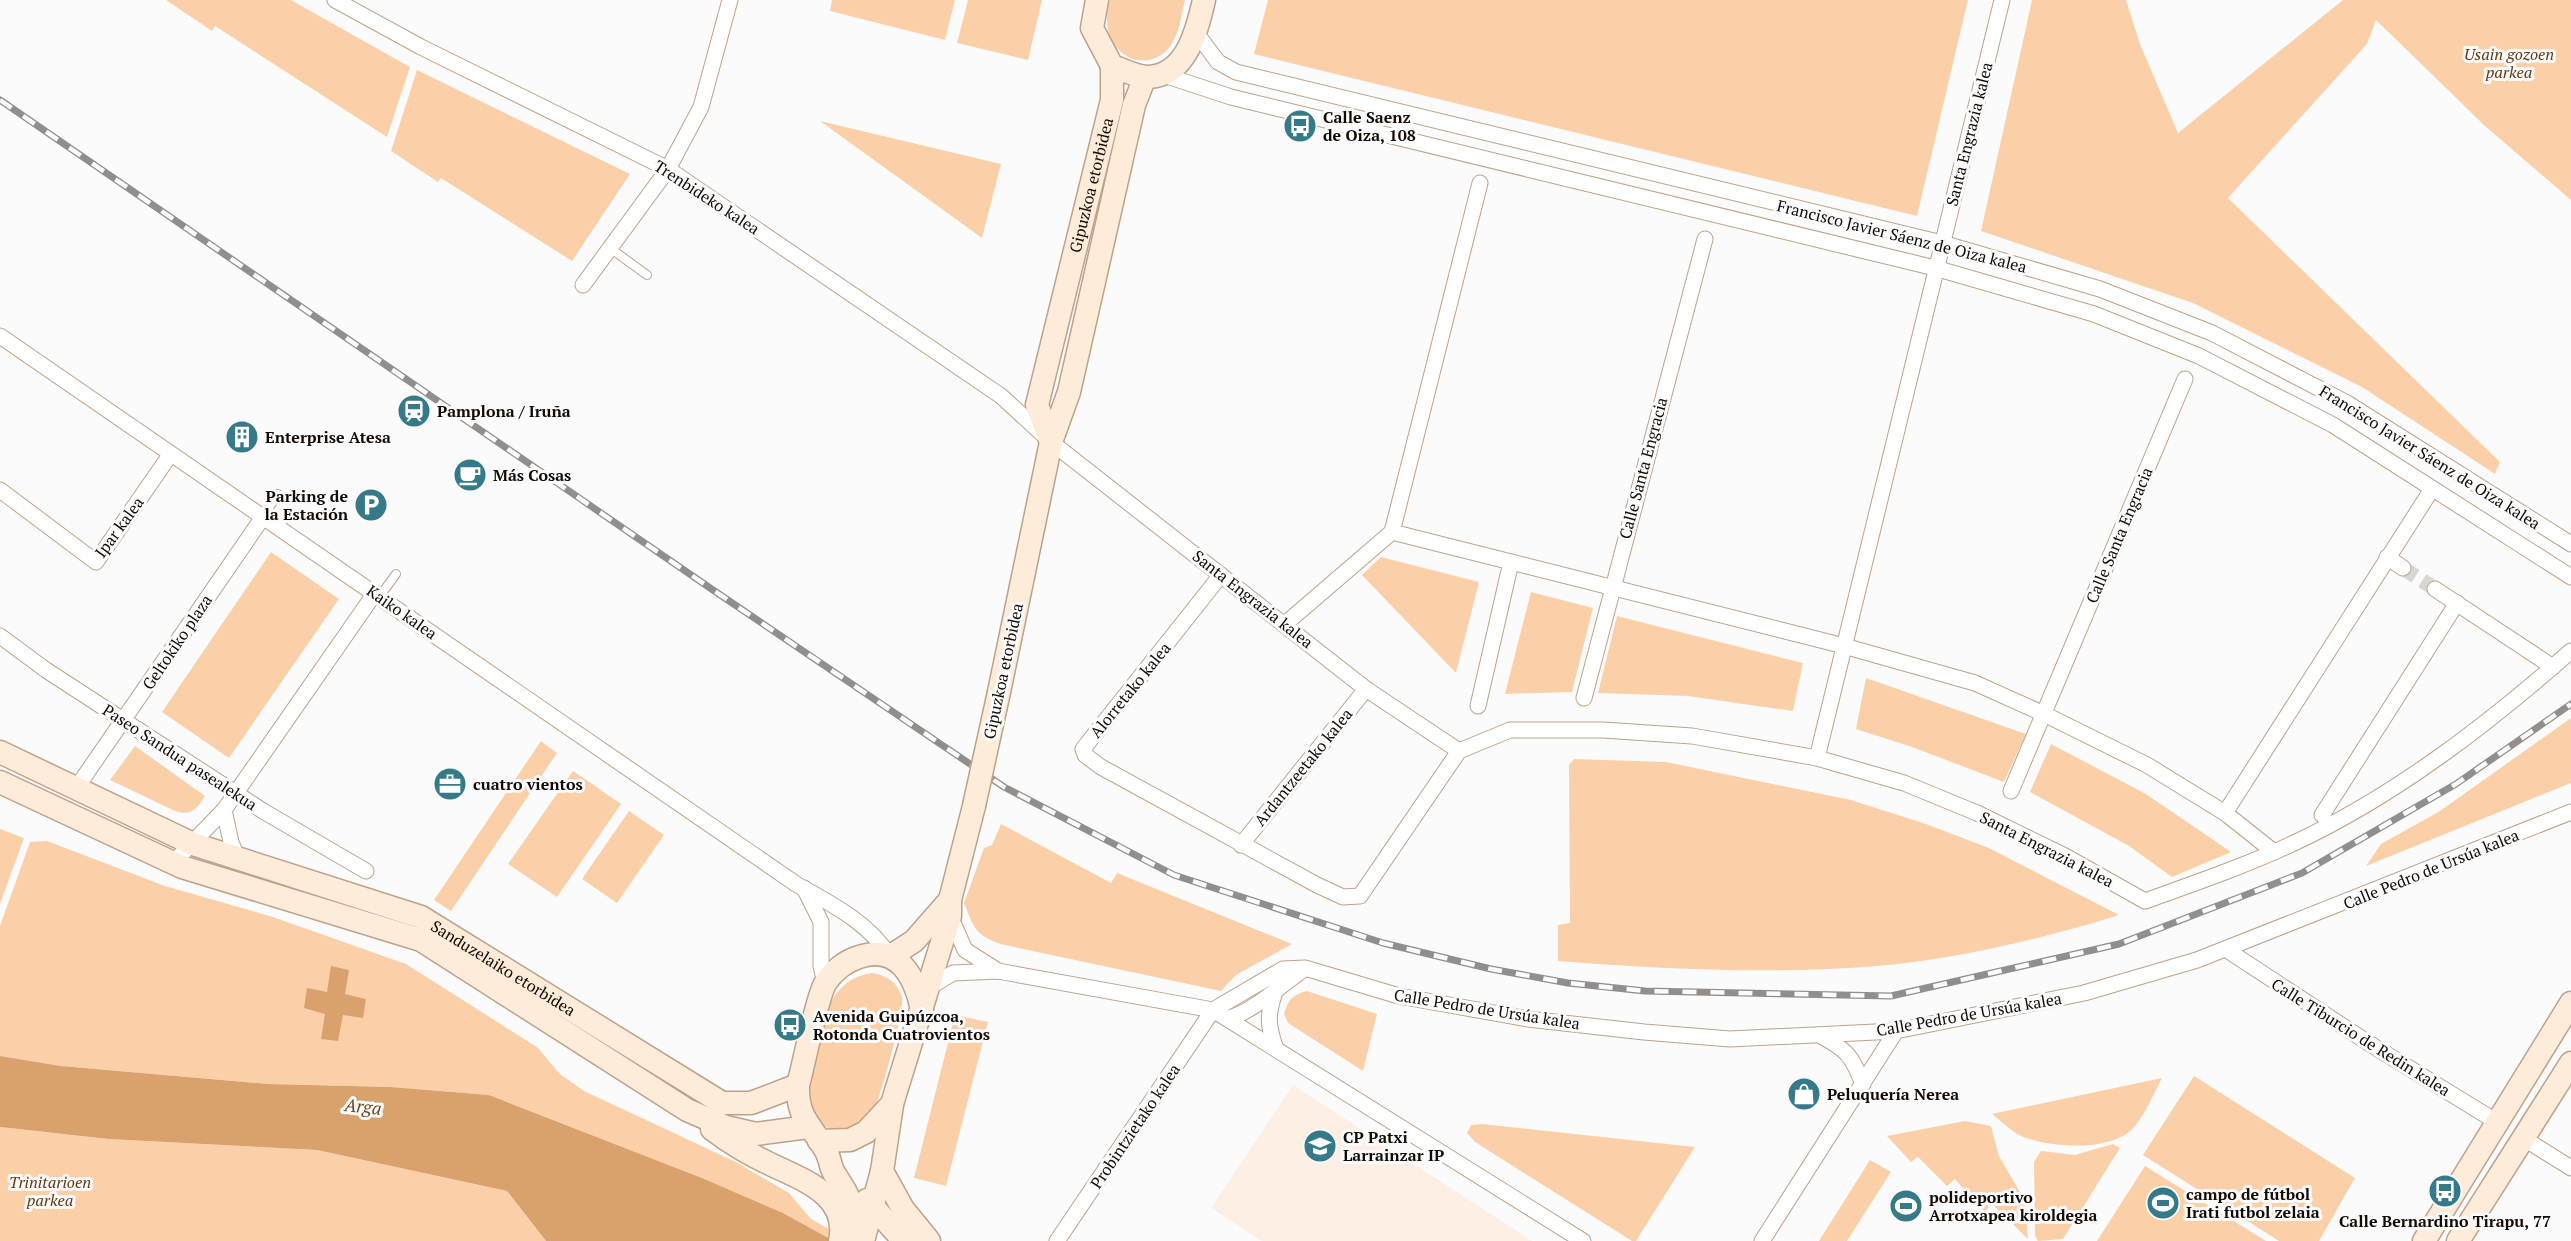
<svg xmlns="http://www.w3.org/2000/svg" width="2571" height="1241" viewBox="0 0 2571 1241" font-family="'PT Serif',serif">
  <rect width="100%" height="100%" fill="#fbfbfb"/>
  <!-- built -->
  <path fill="#fdefe3" d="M1293 1085 1532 1241H1262L1211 1208Z"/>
  <!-- green -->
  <g fill="#fbd0a8">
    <path d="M166 0H291L410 67 387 137 215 26 212 31Z"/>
    <path d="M832 0H955L945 40 830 11Z"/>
    <path d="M968 0H1042L1028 60 957 43Z"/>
    <path d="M1110 0H1185C1182 13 1180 28 1174 40 1152 82 1093 55 1110 0Z"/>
    <path d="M1268 0H1968L1917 216 1254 54Z"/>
    <path d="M2032 0H2126L2140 44 2178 133 2343 0H2571V200L2485 126 2376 20 2367 44 2228 198 2500 462 2495 474 2362 387 2193 303 1981 231Z"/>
    <path d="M417 70 630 174 572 261 441 178 438 182 391 151Z"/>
    <path d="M820 121 1001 164 982 238Z"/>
    <path d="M271 552 339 599 229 758 162 712Z"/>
    <path d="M1381 557 1479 582 1456 673 1362 575Z"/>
    <path d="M1531 592 1593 608 1572 692 1505 694Z"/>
    <path d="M1617 616 1803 663 1793 711 1688 696 1598 693Z"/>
    <path d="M1866 678 2026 734 2004 782 1912 747 1856 729Z"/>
    <path d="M2571 718V783L2366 866 2381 844 2440 811Z"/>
    <path d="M541 741 557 753 451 911 434 900Z"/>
    <path d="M2051 744 2146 794 2231 852 2172 877 2129 846 2030 792Z"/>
    <path d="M135 746 205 796C196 810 191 816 175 811L110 780Z"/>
    <path d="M1574 759 1666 762 1851 800 1926 824 1989 848 2119 915C2043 939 1945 962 1866 967 1763 974 1660 969 1558 961V925L1570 923 1569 765Z"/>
    <path d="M573 771 621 804 557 897 508 864Z"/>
    <path d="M629 811 664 835 617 903 582 879Z"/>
    <path d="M1001 824 1111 883 1117 873 1292 944 1236 975 1221 991 1000 944C975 935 973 926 964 903L984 848 992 845Z"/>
    <path d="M0 829 24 838 0 904Z"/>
    <path d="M47 841 165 886 270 916 406 964 537 1047 560 1074 584 1091 736 1162 789 1193 811 1219 850 1241H834L783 1213 702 1178 489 1095 391 1087 268 1084 61 1066 0 1056V926L30 842Z"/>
    <path d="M872 973C886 975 898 982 902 997 905 1009 879 1105 872 1114 867 1120 860 1125 854 1130 842 1130 829 1132 820 1123 816 1120 810 1113 809 1108 805 1092 824 1012 834 997 843 983 856 975 872 973Z"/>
    <path d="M1307 991 1377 1014 1363 1071 1288 1023 1284 1014C1288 1000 1292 995 1307 991Z"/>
    <path d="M955 1015 988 1022 946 1186 914 1178Z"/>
    <path d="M2194 1076 2355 1178 2319 1241H2279L2143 1155Z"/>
    <path d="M2162 1078C2154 1093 2146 1113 2135 1126 2113 1153 2050 1148 2021 1136 2011 1131 2001 1121 1992 1114Z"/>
    <path d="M1965 1121 1991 1126 1999 1156 2025 1201 2028 1239 1990 1202 1986 1213 1955 1179 1947 1186 1918 1157 1911 1162 1887 1136Z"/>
    <path d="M1482 1124 1695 1147 1636 1241H1632L1475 1142 1467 1133 1471 1125Z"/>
    <path d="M0 1127 108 1139 317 1150 507 1191 546 1241H0Z"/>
    <path d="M2113 1144 2120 1148 2063 1239 2038 1241 2035 1236 2034 1162 2041 1151 2075 1155Z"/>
    <path d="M1870 1160 1891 1172 1847 1241H1819Z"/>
    <path d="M2145 1166 2266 1241H2097Z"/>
  </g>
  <!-- water -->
  <g fill="#d9a16c">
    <path d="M331 966 349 970 345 994 366 999 363 1018 343 1015 338 1041 321 1039 325 1014 304 1008 307 988 327 992Z"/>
    <path d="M0 1056 61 1066 268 1084 391 1087 489 1095 702 1178 783 1213 834 1241H546L507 1191 317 1150 108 1139 0 1127Z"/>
  </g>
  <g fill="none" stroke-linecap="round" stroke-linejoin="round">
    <!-- street-tunnel -->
    <path stroke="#d8d7d6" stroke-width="15" stroke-dasharray="15 8" stroke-linecap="butt" d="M2403 568 2435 589"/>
    <!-- lane casing -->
    <g stroke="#bca28a" stroke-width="10">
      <g id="lane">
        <path d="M610 248 647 275"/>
        <path d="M263 517 278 494"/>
        <path d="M380 596 396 574"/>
      </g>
    </g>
    <!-- street casing -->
    <g stroke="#bca28a" stroke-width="17">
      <g id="street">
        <path d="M335 0 421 47 668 169 1001 396 1051 442 1366 689 1459 751 1510 730H1603L1692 736 1817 758 1904 783 1977 813 2065 856 2145 901C2195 883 2245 866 2294 843 2395 796 2488 724 2571 651"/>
        <path d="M1197 34 1218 62 1236 72 1942 243 2100 289 2212 333 2347 403 2571 544"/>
        <path d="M1164 75 1231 97 1935 268 2094 314 2199 356 2333 425 2571 577"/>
        <path d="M583 285 668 169 701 107 730 0"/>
        <path d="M0 336 796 884C829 903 867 921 888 954"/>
        <path d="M0 490 96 562 170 455"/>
        <path d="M1392 532 1844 646 1975 683 2044 714 2147 765 2225 813 2274 852"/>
        <path d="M2387 557 2403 568"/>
        <path d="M1221 575 1083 749 1085 755 1101 767 1317 885 1343 897 1360 896 1459 751"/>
        <path d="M2435 589 2553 667"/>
        <path d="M1285 624 1392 532 1480 183"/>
        <path d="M0 636 46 670 263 811 366 871"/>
        <path d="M1584 698 1705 239"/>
        <path d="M1478 706 1511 562"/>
        <path d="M1817 758 2002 0"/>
        <path d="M75 790 263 517"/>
        <path d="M2011 791 2185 379"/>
        <path d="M224 810 231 842 238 860"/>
        <path d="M2225 813 2432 489"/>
        <path d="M2322 815 2457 603"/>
        <path d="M1241 845 1366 689"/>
        <path d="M173 863 224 810 375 593"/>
        <path d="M804 888 821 922V966L825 983"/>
        <path d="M950 916 965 950 998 971"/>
        <path d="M2227 950 2370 1044 2497 1122"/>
        <path d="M928 988 953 973 998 971 1213 1010 1583 1241"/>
        <path d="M1276 989C1267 1014 1267 1024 1276 1049"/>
        <path d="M1229 1018C1251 1013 1284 983 1304 969"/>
        <path d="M1821 1036C1847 1050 1852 1056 1863 1084"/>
        <path d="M2523 1138 2571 1168"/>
        <path d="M1057 1241 1213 1010 1283 969 1305 968 1399 996 1528 1019 1644 1032 1730 1039 1896 1031 2084 993 2197 960 2571 812"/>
        <path d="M1762 1241 1896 1031"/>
      </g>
    </g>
    <!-- secondary casing -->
    <g stroke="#bca28a" stroke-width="25">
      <g id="secondary">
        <path d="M1097 0 1092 28 1112 66C1122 69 1136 77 1148 77 1186 76 1197 31 1204 0"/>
        <path id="s1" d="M1051 442 1037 405 1112 100V66"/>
        <path d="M999 692 1051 442 1069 392 1134 105 1145 77"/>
        <path id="s2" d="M0 752 193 844 421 917 722 1103H751L798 1085"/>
        <path d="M0 782 182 867 421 940 687 1110 726 1127 756 1134 808 1127"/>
        <path d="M891 956 914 941 950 900"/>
        <path d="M712 1129C729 1142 749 1154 768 1163 800 1179 850 1194 840 1241"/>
        <path d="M819 1141 850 1140 866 1132 892 1104 950 916V900L974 806"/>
        <path d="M882 1171 903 1209 929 1241"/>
        <path d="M867 1200 904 1241"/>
        <path d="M847 1241C858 1208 851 1200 834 1173 830 1166 830 1158 826 1151 811 1124 797 1119 798 1085 804 1064 817 996 826 982 833 971 846 961 859 957 898 944 915 976 922 1010"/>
        <path d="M863 1241 882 1171 892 1105"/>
        <path d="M2424 1241 2571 1003"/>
        <path d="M2458 1241 2571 1063"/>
      </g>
    </g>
    <!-- lane -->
    <use href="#lane" stroke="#fff" stroke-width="8"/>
    <!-- street -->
    <use href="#street" stroke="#fff" stroke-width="15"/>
    <!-- secondary -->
    <use href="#secondary" stroke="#feecda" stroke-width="22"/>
    <!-- rail casing -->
    <g stroke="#928e8b" stroke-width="7">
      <path id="rail" d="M0 100 713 590 1004 787 1174 875 1383 943 1491 969 1568 983 1645 991 1891 996 2119 944 2302 873 2456 784 2571 704"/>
    </g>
    <!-- rail -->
    <use href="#rail" stroke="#fbfbfb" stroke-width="4.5" stroke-dasharray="14" stroke-linecap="butt"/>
    <!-- secondary-bridge casing -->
    <g stroke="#bca28a" stroke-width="25" stroke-linecap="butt">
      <path id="secondary-bridge" d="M974 806 999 692"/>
    </g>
    <!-- secondary-bridge -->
    <use href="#secondary-bridge" stroke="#feecda" stroke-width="22"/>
  </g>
  <!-- icons -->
  <defs>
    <g id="bus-disc" transform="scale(1.725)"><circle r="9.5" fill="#367a89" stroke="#fbfbfb"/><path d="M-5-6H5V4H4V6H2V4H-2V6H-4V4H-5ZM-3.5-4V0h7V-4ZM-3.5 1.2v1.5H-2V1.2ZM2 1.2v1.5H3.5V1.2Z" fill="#fff"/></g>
    <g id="station-disc" transform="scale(1.725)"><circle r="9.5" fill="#367a89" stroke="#fbfbfb"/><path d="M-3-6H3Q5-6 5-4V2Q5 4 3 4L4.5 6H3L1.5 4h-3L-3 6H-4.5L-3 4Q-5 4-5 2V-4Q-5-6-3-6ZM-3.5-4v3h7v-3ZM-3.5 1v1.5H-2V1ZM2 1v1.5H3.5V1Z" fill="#fff"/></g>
    <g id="building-disc" transform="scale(1.725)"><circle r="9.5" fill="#367a89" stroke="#fbfbfb"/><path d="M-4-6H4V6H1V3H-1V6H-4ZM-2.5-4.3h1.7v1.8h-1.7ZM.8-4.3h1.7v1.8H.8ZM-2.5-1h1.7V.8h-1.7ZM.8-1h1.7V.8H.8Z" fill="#fff"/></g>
    <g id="cafe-disc" transform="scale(1.725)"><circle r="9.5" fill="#367a89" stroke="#fbfbfb"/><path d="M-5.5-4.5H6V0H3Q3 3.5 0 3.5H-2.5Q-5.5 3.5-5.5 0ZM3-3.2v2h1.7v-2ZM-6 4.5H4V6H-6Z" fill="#fff"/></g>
    <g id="parking-disc" transform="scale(1.725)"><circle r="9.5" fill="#367a89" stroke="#fbfbfb"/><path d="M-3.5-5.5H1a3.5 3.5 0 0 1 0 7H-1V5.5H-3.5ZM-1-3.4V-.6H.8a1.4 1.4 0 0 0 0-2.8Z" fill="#fff"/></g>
    <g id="office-disc" transform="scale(1.725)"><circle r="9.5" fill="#367a89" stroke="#fbfbfb"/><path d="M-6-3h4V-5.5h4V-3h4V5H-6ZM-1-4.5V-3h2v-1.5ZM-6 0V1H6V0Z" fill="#fff"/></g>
    <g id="shop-disc" transform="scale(1.725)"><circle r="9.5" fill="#367a89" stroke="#fbfbfb"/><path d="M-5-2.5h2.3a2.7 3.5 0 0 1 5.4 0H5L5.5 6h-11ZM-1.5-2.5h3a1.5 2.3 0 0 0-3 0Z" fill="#fff"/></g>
    <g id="school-disc" transform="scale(1.725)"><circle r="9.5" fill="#367a89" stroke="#fbfbfb"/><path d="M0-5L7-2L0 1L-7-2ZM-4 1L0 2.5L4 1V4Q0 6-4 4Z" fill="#fff"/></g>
    <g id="stadium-disc" transform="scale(1.725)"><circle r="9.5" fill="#367a89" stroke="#fbfbfb"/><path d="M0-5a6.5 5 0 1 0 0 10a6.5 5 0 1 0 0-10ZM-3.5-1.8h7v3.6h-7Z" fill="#fff"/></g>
  </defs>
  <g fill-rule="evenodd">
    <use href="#bus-disc" x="1300" y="126"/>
    <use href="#station-disc" x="414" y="411"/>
    <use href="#building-disc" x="242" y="437"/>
    <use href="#cafe-disc" x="470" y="475"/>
    <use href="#parking-disc" x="371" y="505"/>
    <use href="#office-disc" x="450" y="784"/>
    <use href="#bus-disc" x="790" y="1025"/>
    <use href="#shop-disc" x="1804" y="1094"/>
    <use href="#school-disc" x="1320" y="1146"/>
    <use href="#bus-disc" x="2445" y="1191"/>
    <use href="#stadium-disc" x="2163" y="1203"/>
    <use href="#stadium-disc" x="1906" y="1206"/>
  </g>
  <g text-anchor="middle" stroke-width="6" stroke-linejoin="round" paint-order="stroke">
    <!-- park labels -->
    <g font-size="16" font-style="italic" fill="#613b12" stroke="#fbfbfb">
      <text x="2509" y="60">Usain gozoen<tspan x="2509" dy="18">parkea</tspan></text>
      <text x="50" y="1188">Trinitarioen<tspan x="50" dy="18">parkea</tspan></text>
    </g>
    <!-- poi labels -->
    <g font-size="16" font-weight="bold" fill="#120a03" stroke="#fbfbfb" text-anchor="start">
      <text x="1323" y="123">Calle Saenz<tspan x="1323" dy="18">de Oiza, 108</tspan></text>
      <text x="437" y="417">Pamplona / Iruña</text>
      <text x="265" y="443">Enterprise Atesa</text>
      <text x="493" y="481">Más Cosas</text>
      <text x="348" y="502" text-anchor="end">Parking de<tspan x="348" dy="18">la Estación</tspan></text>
      <text x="473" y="790">cuatro vientos</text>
      <text x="813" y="1022">Avenida Guipúzcoa,<tspan x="813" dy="18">Rotonda Cuatrovientos</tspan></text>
      <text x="1827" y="1100">Peluquería Nerea</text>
      <text x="1343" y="1143">CP Patxi<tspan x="1343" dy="18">Larrainzar IP</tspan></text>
      <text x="2186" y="1200">campo de fútbol<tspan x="2186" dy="18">Irati futbol zelaia</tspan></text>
      <text x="1929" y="1203">polideportivo<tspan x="1929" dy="18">Arrotxapea kiroldegia</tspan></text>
      <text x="2445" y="1227" text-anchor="middle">Calle Bernardino Tirapu, 77</text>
    </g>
    <!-- street labels -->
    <g font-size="16" fill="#120a03" stroke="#fbfbfb">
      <text transform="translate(1969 134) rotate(-76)" y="6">Santa Engrazia kalea</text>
      <text dy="6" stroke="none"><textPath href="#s1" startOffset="266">Gipuzkoa etorbidea</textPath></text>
      <text transform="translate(707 197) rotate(33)" y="6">Trenbideko kalea</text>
      <text transform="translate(1902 236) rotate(14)" y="6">Francisco Javier Sáenz de Oiza kalea</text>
      <text transform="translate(2430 457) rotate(32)" y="6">Francisco Javier Sáenz de Oiza kalea</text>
      <text transform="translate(1643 468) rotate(-75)" y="6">Calle Santa Engracia</text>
      <text transform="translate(119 527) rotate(-54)" y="6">Ipar kalea</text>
      <text transform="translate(2119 535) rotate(-67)" y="6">Calle Santa Engracia</text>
      <text transform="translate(1253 599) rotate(38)" y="6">Santa Engrazia kalea</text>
      <text transform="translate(402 612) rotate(35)" y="6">Kaiko kalea</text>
      <text transform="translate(177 642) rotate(-56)" y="6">Geltokiko plaza</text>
      <text transform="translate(1003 671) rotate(-78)" y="6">Gipuzkoa etorbidea</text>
      <text transform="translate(1130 690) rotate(-51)" y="6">Alorretako kalea</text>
      <text transform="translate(180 757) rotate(33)" y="6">Paseo Sandua pasealekua</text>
      <text transform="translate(1303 767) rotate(-51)" y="6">Ardantzeetako kalea</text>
      <text transform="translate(2047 849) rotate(27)" y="6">Santa Engrazia kalea</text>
      <text transform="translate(2431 869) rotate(-22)" y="6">Calle Pedro de Ursúa kalea</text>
      <text dy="6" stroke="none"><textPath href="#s2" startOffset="550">Sanduzelaiko etorbidea</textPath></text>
      <text transform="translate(1487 1009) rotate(9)" y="6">Calle Pedro de Ursúa kalea</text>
      <text transform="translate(1969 1014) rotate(-10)" y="6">Calle Pedro de Ursúa kalea</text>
      <text transform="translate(2361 1037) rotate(32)" y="6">Calle Tiburcio de Redin kalea</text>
      <text transform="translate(1135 1126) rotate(-56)" y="6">Probintzietako kalea</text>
    </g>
    <!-- water labels -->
    <g font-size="18" font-style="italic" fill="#6e4820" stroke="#fbfbfb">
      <text transform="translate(363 1107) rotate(6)" y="6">Arga</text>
    </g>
  </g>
</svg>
